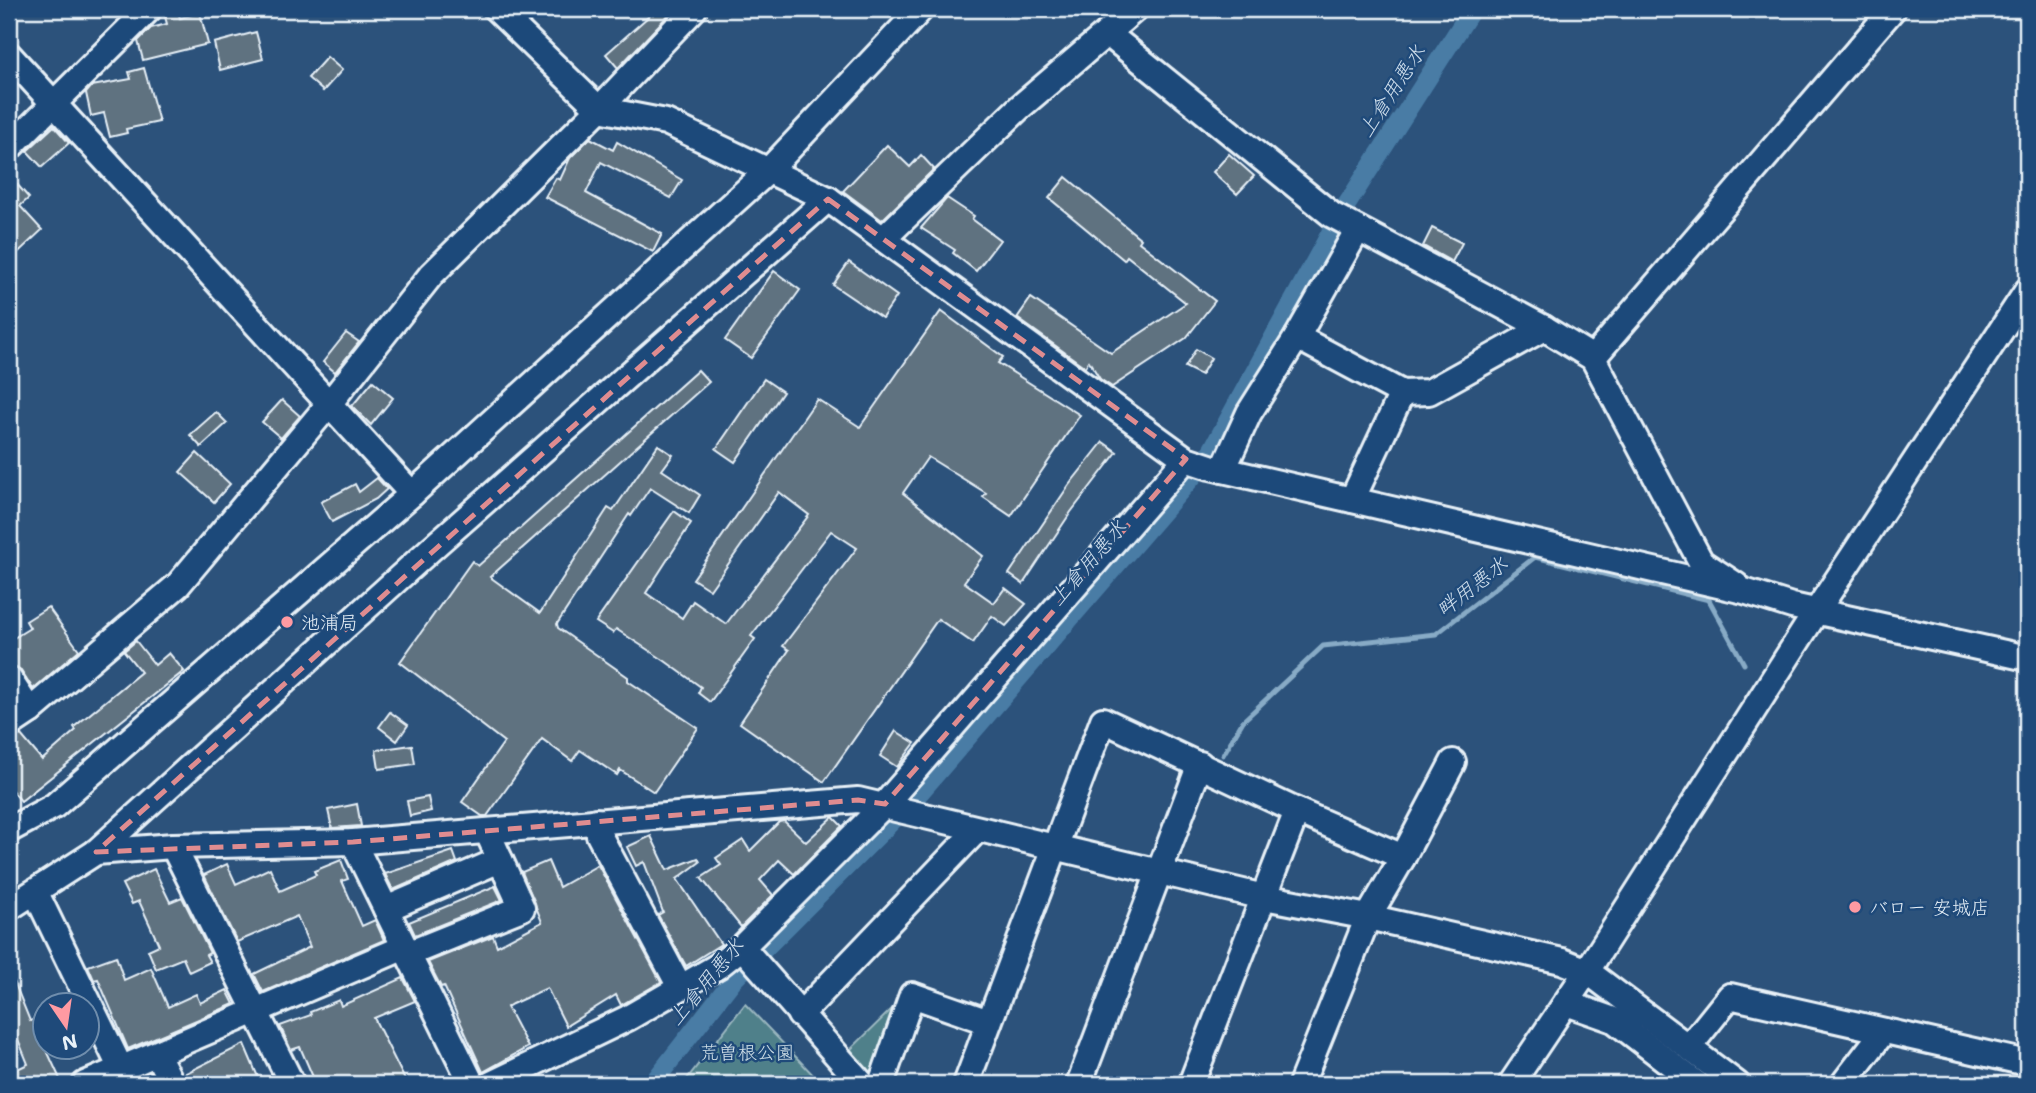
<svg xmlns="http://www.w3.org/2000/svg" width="2036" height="1093" viewBox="0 0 2036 1093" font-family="'Shantell Sans','Klee One',sans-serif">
  <rect width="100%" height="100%" fill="#2c527b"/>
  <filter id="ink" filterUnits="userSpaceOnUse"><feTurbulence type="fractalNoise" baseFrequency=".0143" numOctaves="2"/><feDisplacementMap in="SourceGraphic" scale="14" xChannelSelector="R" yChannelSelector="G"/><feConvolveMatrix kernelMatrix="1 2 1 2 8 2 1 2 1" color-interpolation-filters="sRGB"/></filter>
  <g filter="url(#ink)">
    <!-- green -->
    <g fill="#50808a" stroke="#9cb8c1" stroke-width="2">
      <path d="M903 998 877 1082 847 1053Z"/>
      <path d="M745 1004 822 1084H683Z"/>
    </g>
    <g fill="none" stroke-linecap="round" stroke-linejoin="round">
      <!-- stream -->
      <path stroke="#88abc6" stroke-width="5" d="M1223 755 1243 721 1323 646 1436 634 1535 557 1709 600 1744 664"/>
      <!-- canal -->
      <path stroke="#487ca5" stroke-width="19" d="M652 1084 733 980 915 798 1206 461 1342 212 1472 9"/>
    </g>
    <!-- building -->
    <g fill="#5f7280" stroke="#e8f1f8" stroke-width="2">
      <path d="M163 9H177L180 18 200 13 208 44 143 60 138 41 151 28 167 24Z"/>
      <path d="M657 9H674L618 68 606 54Z"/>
      <path d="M256 32 263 59 220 70 214 43Z"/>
      <path d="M327 57 342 70 323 91 308 78Z"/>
      <path d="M144 68 159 122 126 129 127 133 110 137 104 113 91 116 86 93 92 86 131 79 129 72Z"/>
      <path d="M54 126 69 143 42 167 27 151Z"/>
      <path d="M590 138 613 150 617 142 682 180 671 198 601 162 586 193 662 234 653 252 545 197 556 178 560 180 570 158Z"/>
      <path d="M887 145 910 167 921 155 934 169 882 220 843 191Z"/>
      <path d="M1229 154 1254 176 1237 194 1213 172Z"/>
      <path d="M9 175 29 198 20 206 42 230 9 261Z"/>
      <path d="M1066 177 1141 239 1139 242 1215 301 1186 338 1112 387 1100 379 1089 361 1085 367 1017 318 1031 298 1111 353 1186 303 1127 256 1124 260 1049 198Z"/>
      <path d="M947 198 974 216 972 219 1000 240 976 271 953 253 955 250 921 228Z"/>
      <path d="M1432 228 1462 243 1452 262 1423 246Z"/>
      <path d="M849 262 897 296 882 318 833 285Z"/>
      <path d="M774 271 800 290 751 358 725 340Z"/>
      <path d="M941 311 1003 357 998 363 1080 415 1011 516 983 497 986 493 928 457 903 493 983 556 964 582 994 603 1005 588 1026 604 1006 626 992 616 973 643 938 619 824 782 740 723 789 650 783 646 857 548 831 531 751 636 755 639 710 702 698 693 701 687 665 661 616 629 613 633 596 622 674 511 691 523 646 593 682 618 693 601 726 624 809 515 779 492 710 590 693 579 761 480 817 399 860 427Z"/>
      <path d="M346 333 359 342 335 372 323 362Z"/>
      <path d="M1196 349 1211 358 1201 375 1185 367Z"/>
      <path d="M698 370 709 382 490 577 540 613 608 508 613 511 658 445 673 455 662 470 700 495 689 513 650 488 631 516 629 514 557 624 558 628 628 677V681L698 728 654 792 620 770 617 775 580 750 572 761 542 739 487 816H482L462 802 504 742 400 662 472 561 478 566Z"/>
      <path d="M764 379 783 392 735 462 716 449Z"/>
      <path d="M373 381 393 398 371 425 352 406Z"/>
      <path d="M282 400 300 416 281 438 262 422Z"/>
      <path d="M216 412 227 423 201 447 190 435Z"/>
      <path d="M1103 442 1117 452 1071 512 1023 584 1009 574 1069 485Z"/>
      <path d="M197 453 230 484 214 502 180 472Z"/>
      <path d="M377 478 387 489 376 499 332 522 321 502 355 484 359 492Z"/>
      <path d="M48 607 79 650 33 689 21 670 9 664V641L30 628 26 621Z"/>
      <path d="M136 641 155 665 169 653 184 671 21 801 9 787V740L21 735 42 760 76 730 74 727 141 672 124 651Z"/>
      <path d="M390 712 408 725 397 741 379 727Z"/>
      <path d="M896 731 915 743 897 767 880 756Z"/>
      <path d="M412 745 415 764 379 769 376 750Z"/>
      <path d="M428 797 431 811 410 816 407 801Z"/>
      <path d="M357 804 361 826 332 828 328 810Z"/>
      <path d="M833 817 842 826 794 874 779 860 760 880 773 895 741 927 701 878 721 865 716 858 743 840 750 851 779 822 784 821 806 842Z"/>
      <path d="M651 836 667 870 698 858 700 862 677 879 721 944 686 966 658 915 663 912 644 862 636 866 627 847Z"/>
      <path d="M453 851 457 862 393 890 385 874Z"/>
      <path d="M341 860 348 879 342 881 362 926 375 920 384 940 263 992 254 974 310 947 297 916 237 942 204 875 227 864 236 884 270 868 280 891 316 875 314 871Z"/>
      <path d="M548 861 559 887 598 865 661 982 621 1005 616 995 566 1026 547 988 512 1004 507 1007 528 1047 483 1072 444 986 441 987 428 962 493 936 497 946 542 922 522 872Z"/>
      <path d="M154 869 170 902 182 897 210 953 206 955 210 962 189 972 183 958 156 969 148 950 159 945 139 901 132 904 122 884Z"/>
      <path d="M495 886 502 900 415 935 409 922Z"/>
      <path d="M116 956 124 980 151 968 168 1007 196 994 200 1003 227 990 234 1004 128 1049 98 979 94 980 88 966Z"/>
      <path d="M9 969 30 1021 33 1020 60 1079 49 1084H9V1073L28 1064 9 1017Z"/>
      <path d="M403 978 415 1001 374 1018 407 1084H316L300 1047 291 1050 280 1026 311 1015 310 1012 339 1000 341 1006Z"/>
      <path d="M244 1044 261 1084H187L184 1074Z"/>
    </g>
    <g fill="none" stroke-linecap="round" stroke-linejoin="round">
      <!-- minor casing -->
      <g stroke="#e8f1f8" stroke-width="30">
        <g id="minor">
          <path d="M496 9 599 109 666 122 828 199 1186 459 1210 467 1744 591 1792 606 2027 658"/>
          <path d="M1107 33 1332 215 1544 328 1593 358 1701 562 1736 585"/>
          <path d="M9 55 412 494"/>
          <path d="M9 148 149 9"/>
          <path d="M884 238 1020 107 1135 9"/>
          <path d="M1297 337 1402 393"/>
          <path d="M1593 358 1893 9"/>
          <path d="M1223 470 1249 413 1297 337 1358 229"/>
          <path d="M1352 500 1402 393 1429 392 1544 328"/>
          <path d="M9 679 30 711"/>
          <path d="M9 725 30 711 178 585 329 404 431 275 599 109 694 9"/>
          <path d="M596 821 599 835 680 987"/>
          <path d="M9 830 54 806 412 494 768 171 921 9"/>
          <path d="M353 842 408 954 522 908 487 831"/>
          <path d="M173 846 292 1084"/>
          <path d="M96 852 173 846 353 842 858 800 1264 897 1368 917 1562 961 1587 971 1737 1084"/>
          <path d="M1403 857 1453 762"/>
          <path d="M36 893 121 1069"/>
          <path d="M9 908 96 852 432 548 828 199"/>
          <path d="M386 909 500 860"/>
          <path d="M742 947 862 1084"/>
          <path d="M408 954 472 1084"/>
          <path d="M1566 1003 1614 1020 1697 1084"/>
          <path d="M800 1015 977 830"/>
          <path d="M1689 1047 1730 996 2027 1063"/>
          <path d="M157 1054 172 1084"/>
          <path d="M85 1084 405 947"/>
          <path d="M491 1084 628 1018 718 966 742 947 885 804 1186 459"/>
          <path d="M881 1084 912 995 989 1022"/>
          <path d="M966 1084 1103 720 1297 811 1403 857 1368 917 1301 1084"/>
          <path d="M1079 1084 1200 764"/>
          <path d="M1191 1084 1297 811"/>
          <path d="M1511 1084 1587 971 1816 612 2027 291"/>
          <path d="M1843 1084 1883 1032"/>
        </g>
      </g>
      <!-- minor -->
      <use href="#minor" stroke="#1f4a7a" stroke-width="24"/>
    </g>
  </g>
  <!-- marked area -->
  <path fill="none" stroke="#df8c90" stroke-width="5" stroke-dasharray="14 9" stroke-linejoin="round" d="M828 199 1186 459 885 804 858 800 353 842 96 852Z"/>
  <!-- markers -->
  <g fill="#ff9aa2" stroke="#1f4a7a" stroke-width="2.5">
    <circle cx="287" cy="622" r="7"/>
    <circle cx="1855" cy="907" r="7"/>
  </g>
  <g text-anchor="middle" stroke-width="5" stroke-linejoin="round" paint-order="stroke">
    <!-- poi labels -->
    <g font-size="19" fill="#e8f1f8" stroke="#1f4a7a" text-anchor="start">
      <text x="301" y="629">池浦局</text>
      <text x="1869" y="914">バロー 安城店</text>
    </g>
    <!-- park labels -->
    <g font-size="19" fill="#d1e0e8" stroke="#1f4a7a">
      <text x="747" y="1059">荒曽根公園</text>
    </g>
    <!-- water labels -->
    <g font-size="21" font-style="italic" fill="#d0dfec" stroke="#1f4a7a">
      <text transform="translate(1392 91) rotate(-57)" y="7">上倉用悪水</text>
      <text transform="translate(1088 563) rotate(-49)" y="7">上倉用悪水</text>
      <text transform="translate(1472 587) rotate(-38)" y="7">畔用悪水</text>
      <text transform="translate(706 982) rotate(-50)" y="7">上倉用悪水</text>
    </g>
  </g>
  <!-- margin -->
  <rect width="2036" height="1093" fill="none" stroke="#1f4a7a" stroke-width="35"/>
  <rect x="18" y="18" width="2001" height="1058" fill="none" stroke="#e8f1f8" stroke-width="2.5" filter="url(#ink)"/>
  <!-- north arrow -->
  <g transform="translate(66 1026) rotate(167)"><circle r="33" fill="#1f4a7a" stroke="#6f8dac" stroke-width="2"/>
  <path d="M0-5L12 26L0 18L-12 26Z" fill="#ff9aa2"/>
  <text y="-10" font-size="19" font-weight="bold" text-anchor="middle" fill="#e8f1f8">N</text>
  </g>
</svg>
